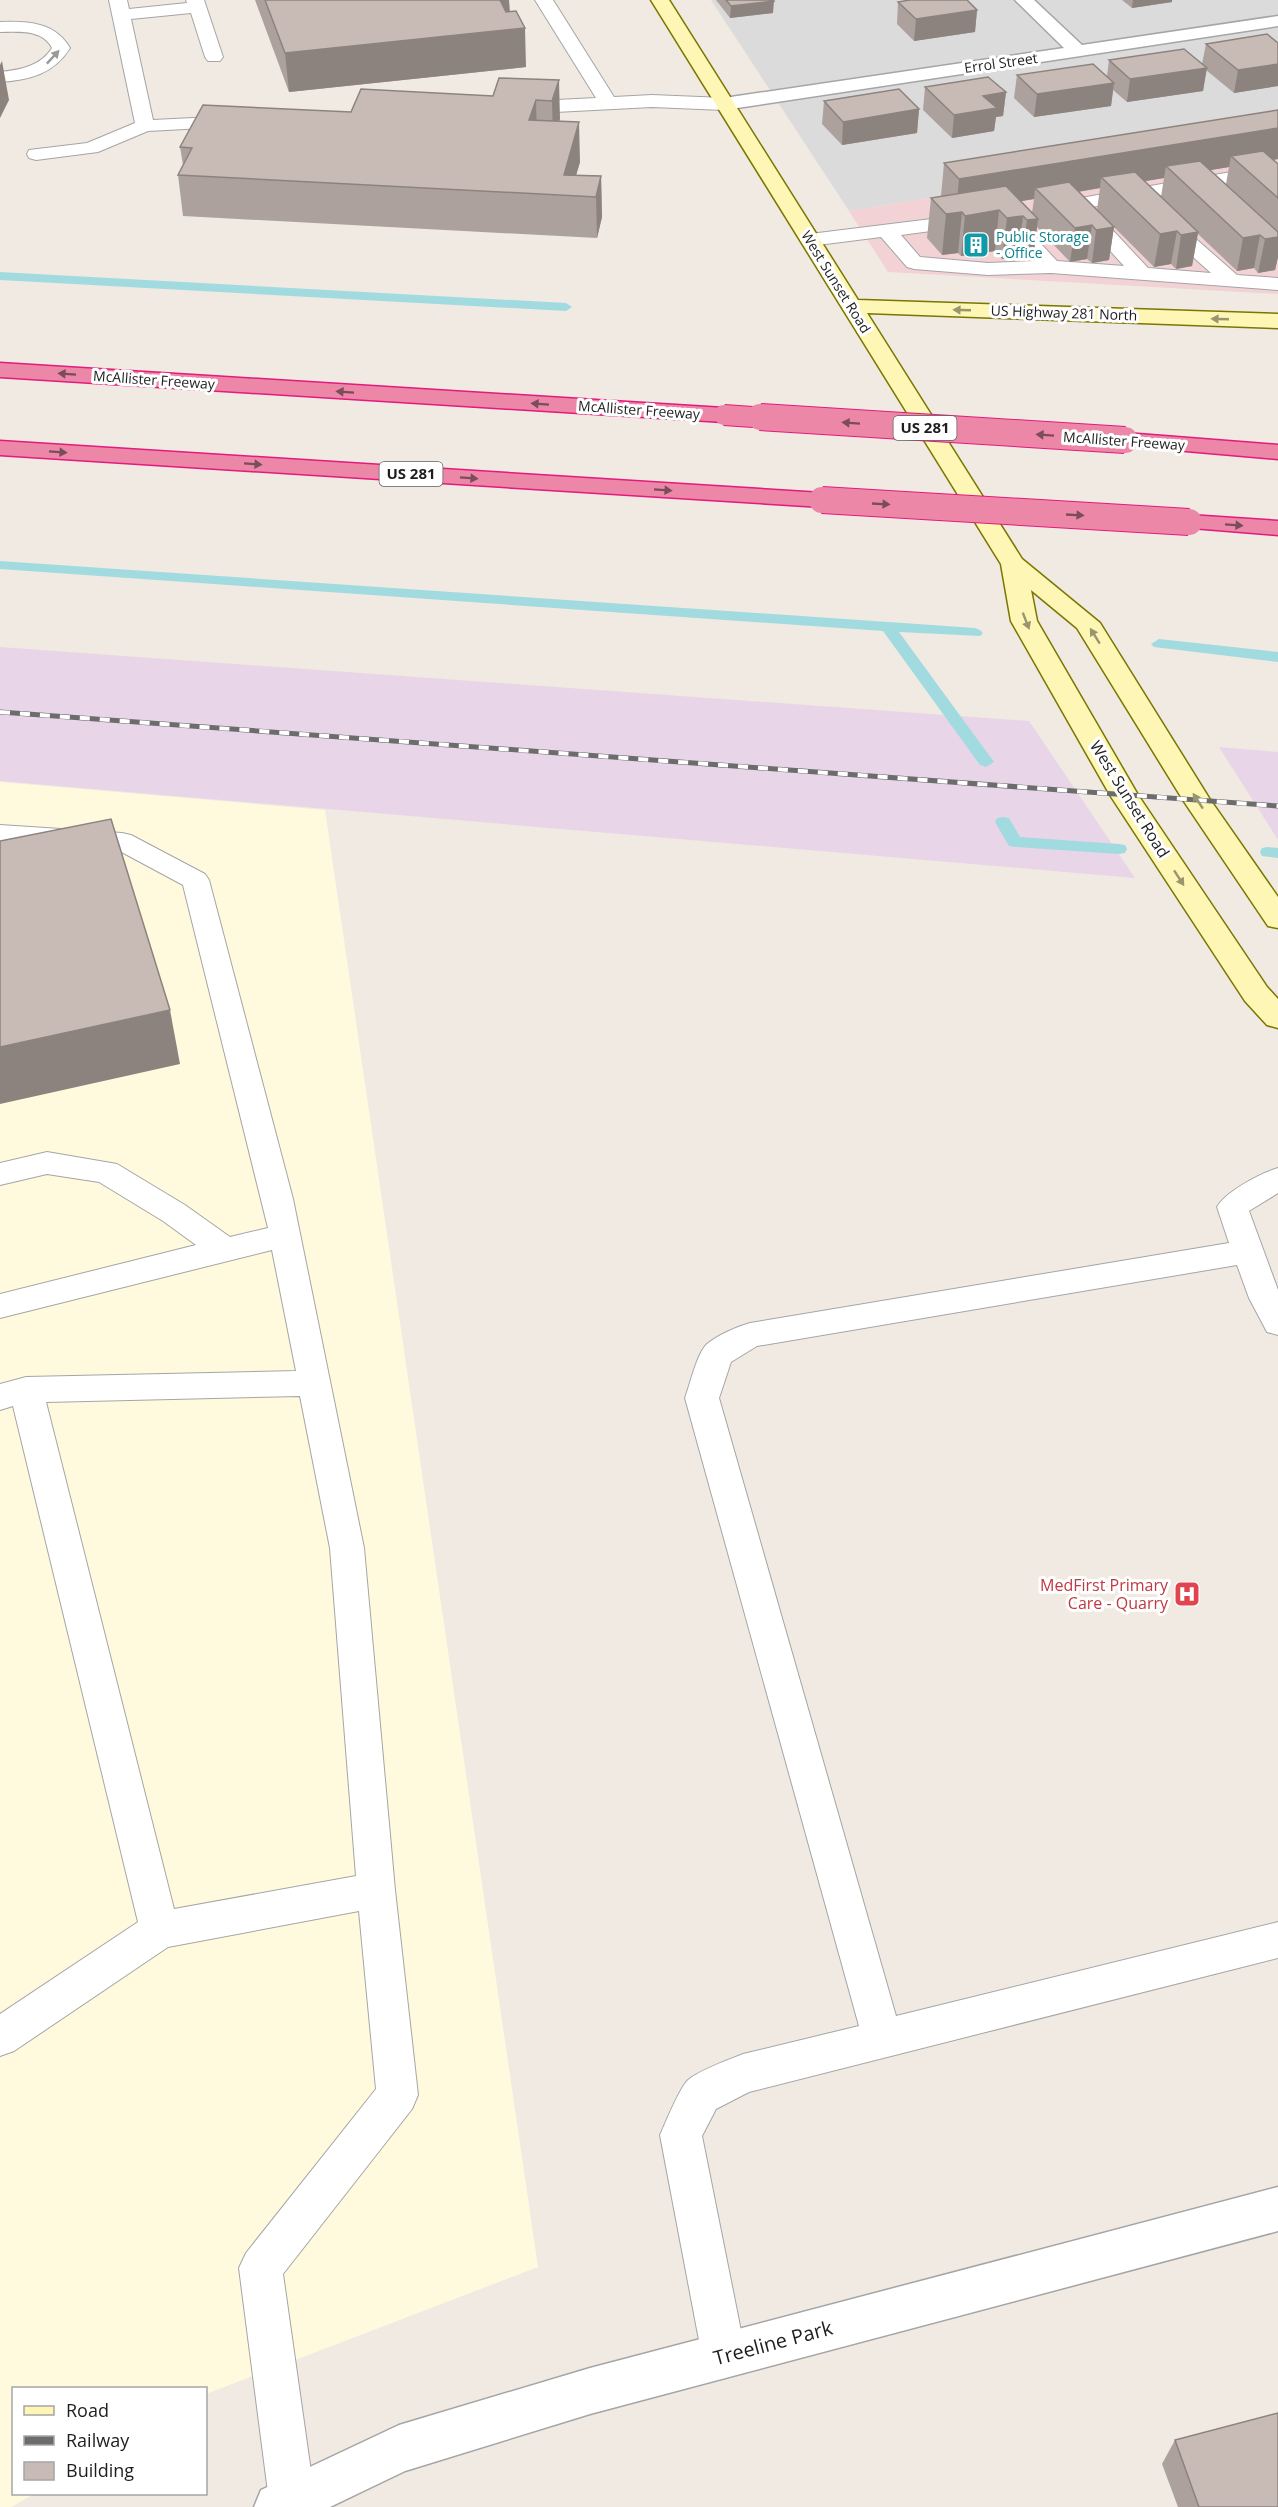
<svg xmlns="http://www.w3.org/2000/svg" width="1278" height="2507" viewBox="0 0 1278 2507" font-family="'Open Sans',sans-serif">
  <rect width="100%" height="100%" fill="#f0eae3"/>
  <!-- residential -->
  <path fill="#dcdbdb" d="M711 0H1278V141L849 211Z"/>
  <!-- commercial -->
  <path fill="#f2d2d5" d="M1278 141V294L888 272 849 211Z"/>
  <!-- industrial -->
  <g fill="#e9d5e8">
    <path d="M0 647 1029 721 1135 878 0 781Z"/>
    <path d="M1219 747 1278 752V840Z"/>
  </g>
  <!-- education -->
  <path fill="#fffadd" d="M0 782 325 810 538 2267 206 2394V2388H14V2494H34L11 2507H0Z"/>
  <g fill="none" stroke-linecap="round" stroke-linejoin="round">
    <!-- stream -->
    <g fill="#a1dbe0" fill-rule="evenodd">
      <path d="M0 272 566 303 572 307 566 311 0 280Z"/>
      <path d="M0 561 975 628 980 630 983 633 980 636 899 632 994 762 986 767 980 765 883 631 0 569Z"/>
      <path d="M1159 639 1278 652V662L1154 647 1151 644Z"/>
      <path d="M1003 817 1009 818 1020 837 1119 844 1125 845 1127 849 1125 853 1119 854 1015 847 1009 846 995 822 997 818Z"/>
      <path d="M1268 847 1278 848V858L1262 856 1260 852 1262 848Z"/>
    </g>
    <!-- service casing -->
    <g stroke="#a5a5a5" stroke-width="2">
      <g id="service">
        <path d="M109 0H127L129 9 187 3 186 0H204L223 57 220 61H208L205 57 191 13 131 19 153 120 234 116 241 118 243 122 241 126 148 131 98 152 36 160 29 158 27 154 29 150 87 143 135 123Z"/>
        <path d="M535 0H553L614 97 652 95 724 98 730 100 733 104 730 108 724 110 652 107 517 114 510 112 508 108 510 104 517 102 596 98Z"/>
        <path d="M0 22C28 21 55 22 70 48 54 74 29 80 0 82V72C20 70 41 66 52 48 42 29 19 32 0 32Z"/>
        <path d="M1278 164V176L1091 207 1148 268 1211 273 1157 225 1154 221 1157 217H1171L1237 275 1278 278V290L1051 273 988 275 914 269 907 267 881 237 810 246 803 244 800 240 803 236 810 234 1004 210 1011 212 1057 261 1124 266 1073 210 1047 215 1040 213 1037 209 1040 205ZM999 222 1035 261 988 263 920 257 901 235Z"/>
        <path d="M0 825 122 833 131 835 205 874 209 880 293 1199 364 1548 395 1890 418 2095 412 2109 283 2274 315 2500 312 2507H272L269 2500 239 2268 246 2253 376 2089 359 1911 168 1947 14 2051 0 2056V2014L138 1922 13 1406 0 1410V1384L26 1377 296 1371 272 1250 0 1318V1294L196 1245 163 1221 99 1182 47 1174 0 1185V1163L47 1152 117 1164 185 1205 230 1237 268 1228 183 885 116 849 0 841ZM300 1396 330 1548 356 1876 174 1909 46 1402Z"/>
        <path d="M1278 1168V1193L1249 1211 1278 1290V1335L1267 1332 1249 1298 1237 1265 757 1346 731 1362 719 1398 896 2016 1278 1922V1958L749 2092 716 2109 702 2136 746 2356 740 2372 724 2378 708 2372 702 2356 660 2135C665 2124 680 2087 688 2080 700 2070 728 2060 743 2054L859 2026 685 1398C690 1385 697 1353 707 1344 718 1335 736 1327 750 1323L1229 1243 1217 1207C1225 1192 1261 1173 1278 1168Z"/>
      </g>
    </g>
    <!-- minor casing -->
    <g stroke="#a5a5a5" stroke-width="3">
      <path id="minor" d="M1015 0H1034L1082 45 1278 16V26L724 110 717 108 714 104 717 100 724 98 1064 48Z"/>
    </g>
    <!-- tertiary casing -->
    <g stroke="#a5a5a5" stroke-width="3">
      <path id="tertiary" d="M1278 2187V2231L590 2414 405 2471 330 2507H254L261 2490 399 2425 590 2368Z"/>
    </g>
    <!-- secondary casing -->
    <g stroke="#7a7600" stroke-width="3">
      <path id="secondary" d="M651 0H669L858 300 1278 314V328L867 313 1022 559 1100 623 1209 798 1278 897V928L1268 926 1183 800 1077 628 1031 590 1037 621 1138 795 1267 987 1278 999V1028L1267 1025 1245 1001 1110 795 1011 621 1001 564Z"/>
    </g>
    <!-- motorway casing -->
    <g stroke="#e41a7c" stroke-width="3">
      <g id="motorway">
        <path d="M0 363 724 408 732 410 735 415 732 420 724 422 0 377Z"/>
        <path d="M1125 433 1278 445V459L1117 445 1113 440 1117 435Z"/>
        <path d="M0 441 822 493 830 495 834 500 830 505 822 507 0 455Z"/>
        <path d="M1189 515 1278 521V535L1180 527 1177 522 1180 517Z"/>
      </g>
    </g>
    <!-- service -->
    <use href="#service" fill="#fff" fill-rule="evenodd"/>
    <!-- minor -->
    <use href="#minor" fill="#fff" fill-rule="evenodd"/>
    <!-- tertiary -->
    <use href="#tertiary" fill="#fff" fill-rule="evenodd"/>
    <!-- secondary -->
    <use href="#secondary" fill="#fdf6b4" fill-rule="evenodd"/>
    <!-- motorway -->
    <use href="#motorway" fill="#ec87a8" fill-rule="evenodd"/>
    <!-- rail casing -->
    <g stroke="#6c6c6c" stroke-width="5">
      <path id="rail" d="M0 712 1278 806"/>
    </g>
    <!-- rail -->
    <use href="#rail" stroke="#fff" stroke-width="4" stroke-dasharray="10" stroke-linecap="butt"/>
    <!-- motorway-bridge-far1 casing -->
    <g stroke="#e41a7c" stroke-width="22" stroke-linecap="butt">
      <path id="motorway-bridge-far1" d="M724 415 784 419"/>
    </g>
    <!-- motorway-bridge casing -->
    <g stroke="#e41a7c" stroke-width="28" stroke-linecap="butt">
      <g id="motorway-bridge">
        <path d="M760 417 1125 440"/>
        <path d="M822 500 1189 522"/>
      </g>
    </g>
    <!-- motorway-bridge-far1 -->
    <use href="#motorway-bridge-far1" stroke="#ec87a8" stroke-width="20"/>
    <!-- motorway-bridge -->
    <use href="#motorway-bridge" stroke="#ec87a8" stroke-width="26"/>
  </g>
  <!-- wall -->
  <g fill="#aca19d" fill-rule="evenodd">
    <path d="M255 0H509L510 12 526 67 289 92Z"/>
    <path d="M716 0H773V13L730 18Z"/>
    <path d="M1122 0H1172V2L1132 8Z"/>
    <path d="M898 2 977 10 975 32 914 41 897 24Z"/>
    <path d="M1278 43V86L1234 93 1206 70 1203 91 1127 102 1113 90 1111 106 1034 117 1014 98 1017 75 1107 76 1109 60 1202 64 1206 44Z"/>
    <path d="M559 80V121L580 162 576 175 601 176 602 217 597 238 183 216 178 175 183 165 180 147 493 96Z"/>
    <path d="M925 87 1006 92 1003 116 996 117 994 131 952 138 923 110Z"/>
    <path d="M824 101 919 109 917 133 842 145 822 124Z"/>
    <path d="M1278 110V159L1274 160 1278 164V257L1275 270 1258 273 1254 268 1237 271 1198 234 1192 266 1176 269 1171 264 1154 267 1114 227 1109 260 1092 263 1087 259 1070 262 1037 227 1033 259 1022 261 1018 256 1002 259 995 251 961 256 958 253 942 255 927 238 931 198 941 196 944 163ZM1229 167 1226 184 1210 170ZM1164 178 1161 197 1144 181ZM1100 188 1097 210 1079 192ZM1034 199 1032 213 1021 201Z"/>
    <path d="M1175 2440 1278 2507H1178L1162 2464Z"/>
  </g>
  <!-- shaded-wall -->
  <g fill="#8c837f">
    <path d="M498 0H509L510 30 525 28 526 67 289 92 285 53Z"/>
    <path d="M1133 0H1172V2L1132 8Z"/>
    <path d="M774 1 773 13 730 18 731 6Z"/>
    <path d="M977 10 975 32 914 41 916 19Z"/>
    <path d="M2 61 9 100 0 118V65Z"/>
    <path d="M1278 64V86L1234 93 1238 70Z"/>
    <path d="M1207 68 1203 91 1127 102 1130 79Z"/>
    <path d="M559 80 560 119 553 140 552 101Z"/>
    <path d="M1114 83 1111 106 1034 117 1037 94Z"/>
    <path d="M1006 92 1003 116 996 117 994 131 952 138 954 115 983 96Z"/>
    <path d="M536 100 537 139 529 120Z"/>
    <path d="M919 109 917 133 842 145 843 122Z"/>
    <path d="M579 122 580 162 570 196 564 175Z"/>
    <path d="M1278 128V159L1241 165 1231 156 1229 167 1176 176 1166 166 1164 178 1111 187 1101 177 1100 188 1044 197 1035 188 1034 199 956 212 959 179Z"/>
    <path d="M601 176 602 217 597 238 596 197Z"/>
    <path d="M999 210 995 251 961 256 965 216Z"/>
    <path d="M962 212 958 253 942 255 946 214Z"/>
    <path d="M1023 216 1018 256 1002 259 1007 218Z"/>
    <path d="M1038 219 1033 259 1022 261 1027 220Z"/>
    <path d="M1092 225 1087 259 1070 262 1075 228Z"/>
    <path d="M1114 227 1109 260 1092 263 1096 230Z"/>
    <path d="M1177 231 1171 264 1154 267 1160 234Z"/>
    <path d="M1198 232 1192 266 1176 269 1181 235Z"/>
    <path d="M1260 235 1254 268 1237 271 1243 238Z"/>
    <path d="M1278 237V257L1275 270 1258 273 1265 239Z"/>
    <path d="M170 1010 180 1064 0 1104V1047Z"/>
  </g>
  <!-- building -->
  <g fill="#c8bbb6" stroke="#8c837f" stroke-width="1.5">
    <path d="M265 0H500L506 12 516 11 525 28 285 53Z"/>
    <path d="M726 0H773L774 1 731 6Z"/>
    <path d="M910 0H967L977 10 916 19 898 2Z"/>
    <path d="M1267 34 1278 43V64L1238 70 1206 44Z"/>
    <path d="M1184 49 1207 68 1130 79 1109 60Z"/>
    <path d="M1093 64 1114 83 1037 94 1017 75Z"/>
    <path d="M988 77 1006 92 983 96 997 108 954 115 925 87Z"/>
    <path d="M499 78 559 80 552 101 536 100 529 120 579 122 564 175 601 176 596 197 178 175 192 148 180 147 203 105 351 112 361 89 493 96Z"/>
    <path d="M899 89 919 109 843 122 824 101Z"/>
    <path d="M1278 110V128L959 179 944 163Z"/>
    <path d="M1263 151 1278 164V198L1231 156Z"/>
    <path d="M1200 161 1278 232V237L1265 239 1260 235 1243 238 1166 166Z"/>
    <path d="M1135 172 1198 232 1181 235 1177 231 1160 234 1101 177Z"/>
    <path d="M1069 182 1114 227 1096 230 1092 225 1075 228 1035 188Z"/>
    <path d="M1006 186 1038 219 1027 220 1023 216 1007 218 999 210 965 216 962 212 946 214 931 198Z"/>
    <path d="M111 819 170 1010 0 1047V841Z"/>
    <path d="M1278 2413V2507H1199L1175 2440Z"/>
  </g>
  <!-- one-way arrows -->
  <defs><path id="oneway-solid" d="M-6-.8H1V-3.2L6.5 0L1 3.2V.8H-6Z" transform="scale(1.5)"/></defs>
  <use fill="#9a9a9a" href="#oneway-solid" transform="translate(53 57) rotate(-47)"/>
  <g fill="#999570">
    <use href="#oneway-solid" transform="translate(962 310) rotate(-178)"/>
    <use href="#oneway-solid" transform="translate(1220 319) rotate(-178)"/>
    <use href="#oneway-solid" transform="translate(1026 621) rotate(69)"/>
    <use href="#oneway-solid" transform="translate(1095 636) rotate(-122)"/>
    <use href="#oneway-solid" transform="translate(1198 801) rotate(-123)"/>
    <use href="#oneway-solid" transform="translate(1179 878) rotate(57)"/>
  </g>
  <g fill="#7b4d5c">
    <use href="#oneway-solid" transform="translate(67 374) rotate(-176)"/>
    <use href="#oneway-solid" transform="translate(345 392) rotate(-176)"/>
    <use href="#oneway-solid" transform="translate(540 404) rotate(-176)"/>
    <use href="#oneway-solid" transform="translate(851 423) rotate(-176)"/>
    <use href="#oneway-solid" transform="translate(1045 435) rotate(-176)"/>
    <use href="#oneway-solid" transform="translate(58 452) rotate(4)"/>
    <use href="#oneway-solid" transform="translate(253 464) rotate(4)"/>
    <use href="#oneway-solid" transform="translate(469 478) rotate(4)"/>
    <use href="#oneway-solid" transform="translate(663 490) rotate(4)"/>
    <use href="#oneway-solid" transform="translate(881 504) rotate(3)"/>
    <use href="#oneway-solid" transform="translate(1075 515) rotate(3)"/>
    <use href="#oneway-solid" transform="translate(1234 525) rotate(4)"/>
  </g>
  <!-- icons -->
  <defs>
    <g id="building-square" transform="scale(1.35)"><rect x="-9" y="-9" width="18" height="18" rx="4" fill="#0f9aa8" stroke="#fff"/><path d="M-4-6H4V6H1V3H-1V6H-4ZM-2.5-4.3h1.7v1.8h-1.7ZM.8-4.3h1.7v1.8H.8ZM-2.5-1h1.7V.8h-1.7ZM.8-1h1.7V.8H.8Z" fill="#fff"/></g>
    <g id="hospital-square" transform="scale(1.35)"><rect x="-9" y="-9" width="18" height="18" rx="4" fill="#e0444e" stroke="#fff"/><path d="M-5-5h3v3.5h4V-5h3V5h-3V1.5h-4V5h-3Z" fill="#fff"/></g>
  </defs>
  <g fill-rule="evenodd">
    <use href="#building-square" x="976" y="245"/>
    <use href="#hospital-square" x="1187" y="1594"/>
  </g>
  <g text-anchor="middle" stroke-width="6" stroke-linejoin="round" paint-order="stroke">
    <!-- far-street labels -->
    <g font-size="14" fill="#1e1e1e" stroke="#fff">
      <text transform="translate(1001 63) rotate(-8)" y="5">Errol Street</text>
      <text transform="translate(836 282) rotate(58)" y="5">West Sunset Road</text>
      <text transform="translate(1064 313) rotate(2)" y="5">US Highway 281 North</text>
      <text transform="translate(154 380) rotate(4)" y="5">McAllister Freeway</text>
      <text transform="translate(639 410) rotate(4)" y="5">McAllister Freeway</text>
      <text transform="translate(1124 441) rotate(4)" y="5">McAllister Freeway</text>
    </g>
    <!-- far-culture labels -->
    <g font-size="14" fill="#0d838f" stroke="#fff" text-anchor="start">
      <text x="996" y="242">Public Storage<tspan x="996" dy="16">- Office</tspan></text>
    </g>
    <!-- shield labels -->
    <g fill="#fff" stroke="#626262" stroke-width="1.5">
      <rect x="893.5" y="416" width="63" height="24" rx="4.5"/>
      <rect x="379.5" y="462" width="63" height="24" rx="4.5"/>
    </g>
    <g font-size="15" font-weight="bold" fill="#1e1e1e">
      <text x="925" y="433">US 281</text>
      <text x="411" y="479">US 281</text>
    </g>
    <!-- street labels -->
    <g font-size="16" fill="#1e1e1e" stroke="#fff">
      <text transform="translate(1130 799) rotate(58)" y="6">West Sunset Road</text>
    </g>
    <!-- health labels -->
    <g font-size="16" fill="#be3a42" stroke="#fff" text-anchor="end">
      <text x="1168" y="1591">MedFirst Primary<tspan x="1168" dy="18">Care - Quarry</tspan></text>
    </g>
    <!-- near-street labels -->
    <g font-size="20" fill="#1e1e1e" stroke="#fff">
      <text transform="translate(773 2343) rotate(-15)" y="7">Treeline Park</text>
    </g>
  </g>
  <!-- legend -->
  <rect x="12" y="2387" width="195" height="108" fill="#ffffff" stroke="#a5a5a5" stroke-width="1.5"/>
  <rect x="24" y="2406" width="30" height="9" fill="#fdf6b4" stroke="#a5a5a5" stroke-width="1.5"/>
  <text x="66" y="2417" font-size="18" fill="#1e1e1e">Road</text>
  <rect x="24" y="2436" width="30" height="9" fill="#6c6c6c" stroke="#a5a5a5" stroke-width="1.5"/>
  <text x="66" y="2447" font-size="18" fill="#1e1e1e">Railway</text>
  <rect x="24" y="2462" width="30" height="18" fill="#c8bbb6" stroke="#a5a5a5" stroke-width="1.5"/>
  <text x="66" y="2477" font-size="18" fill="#1e1e1e">Building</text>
</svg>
